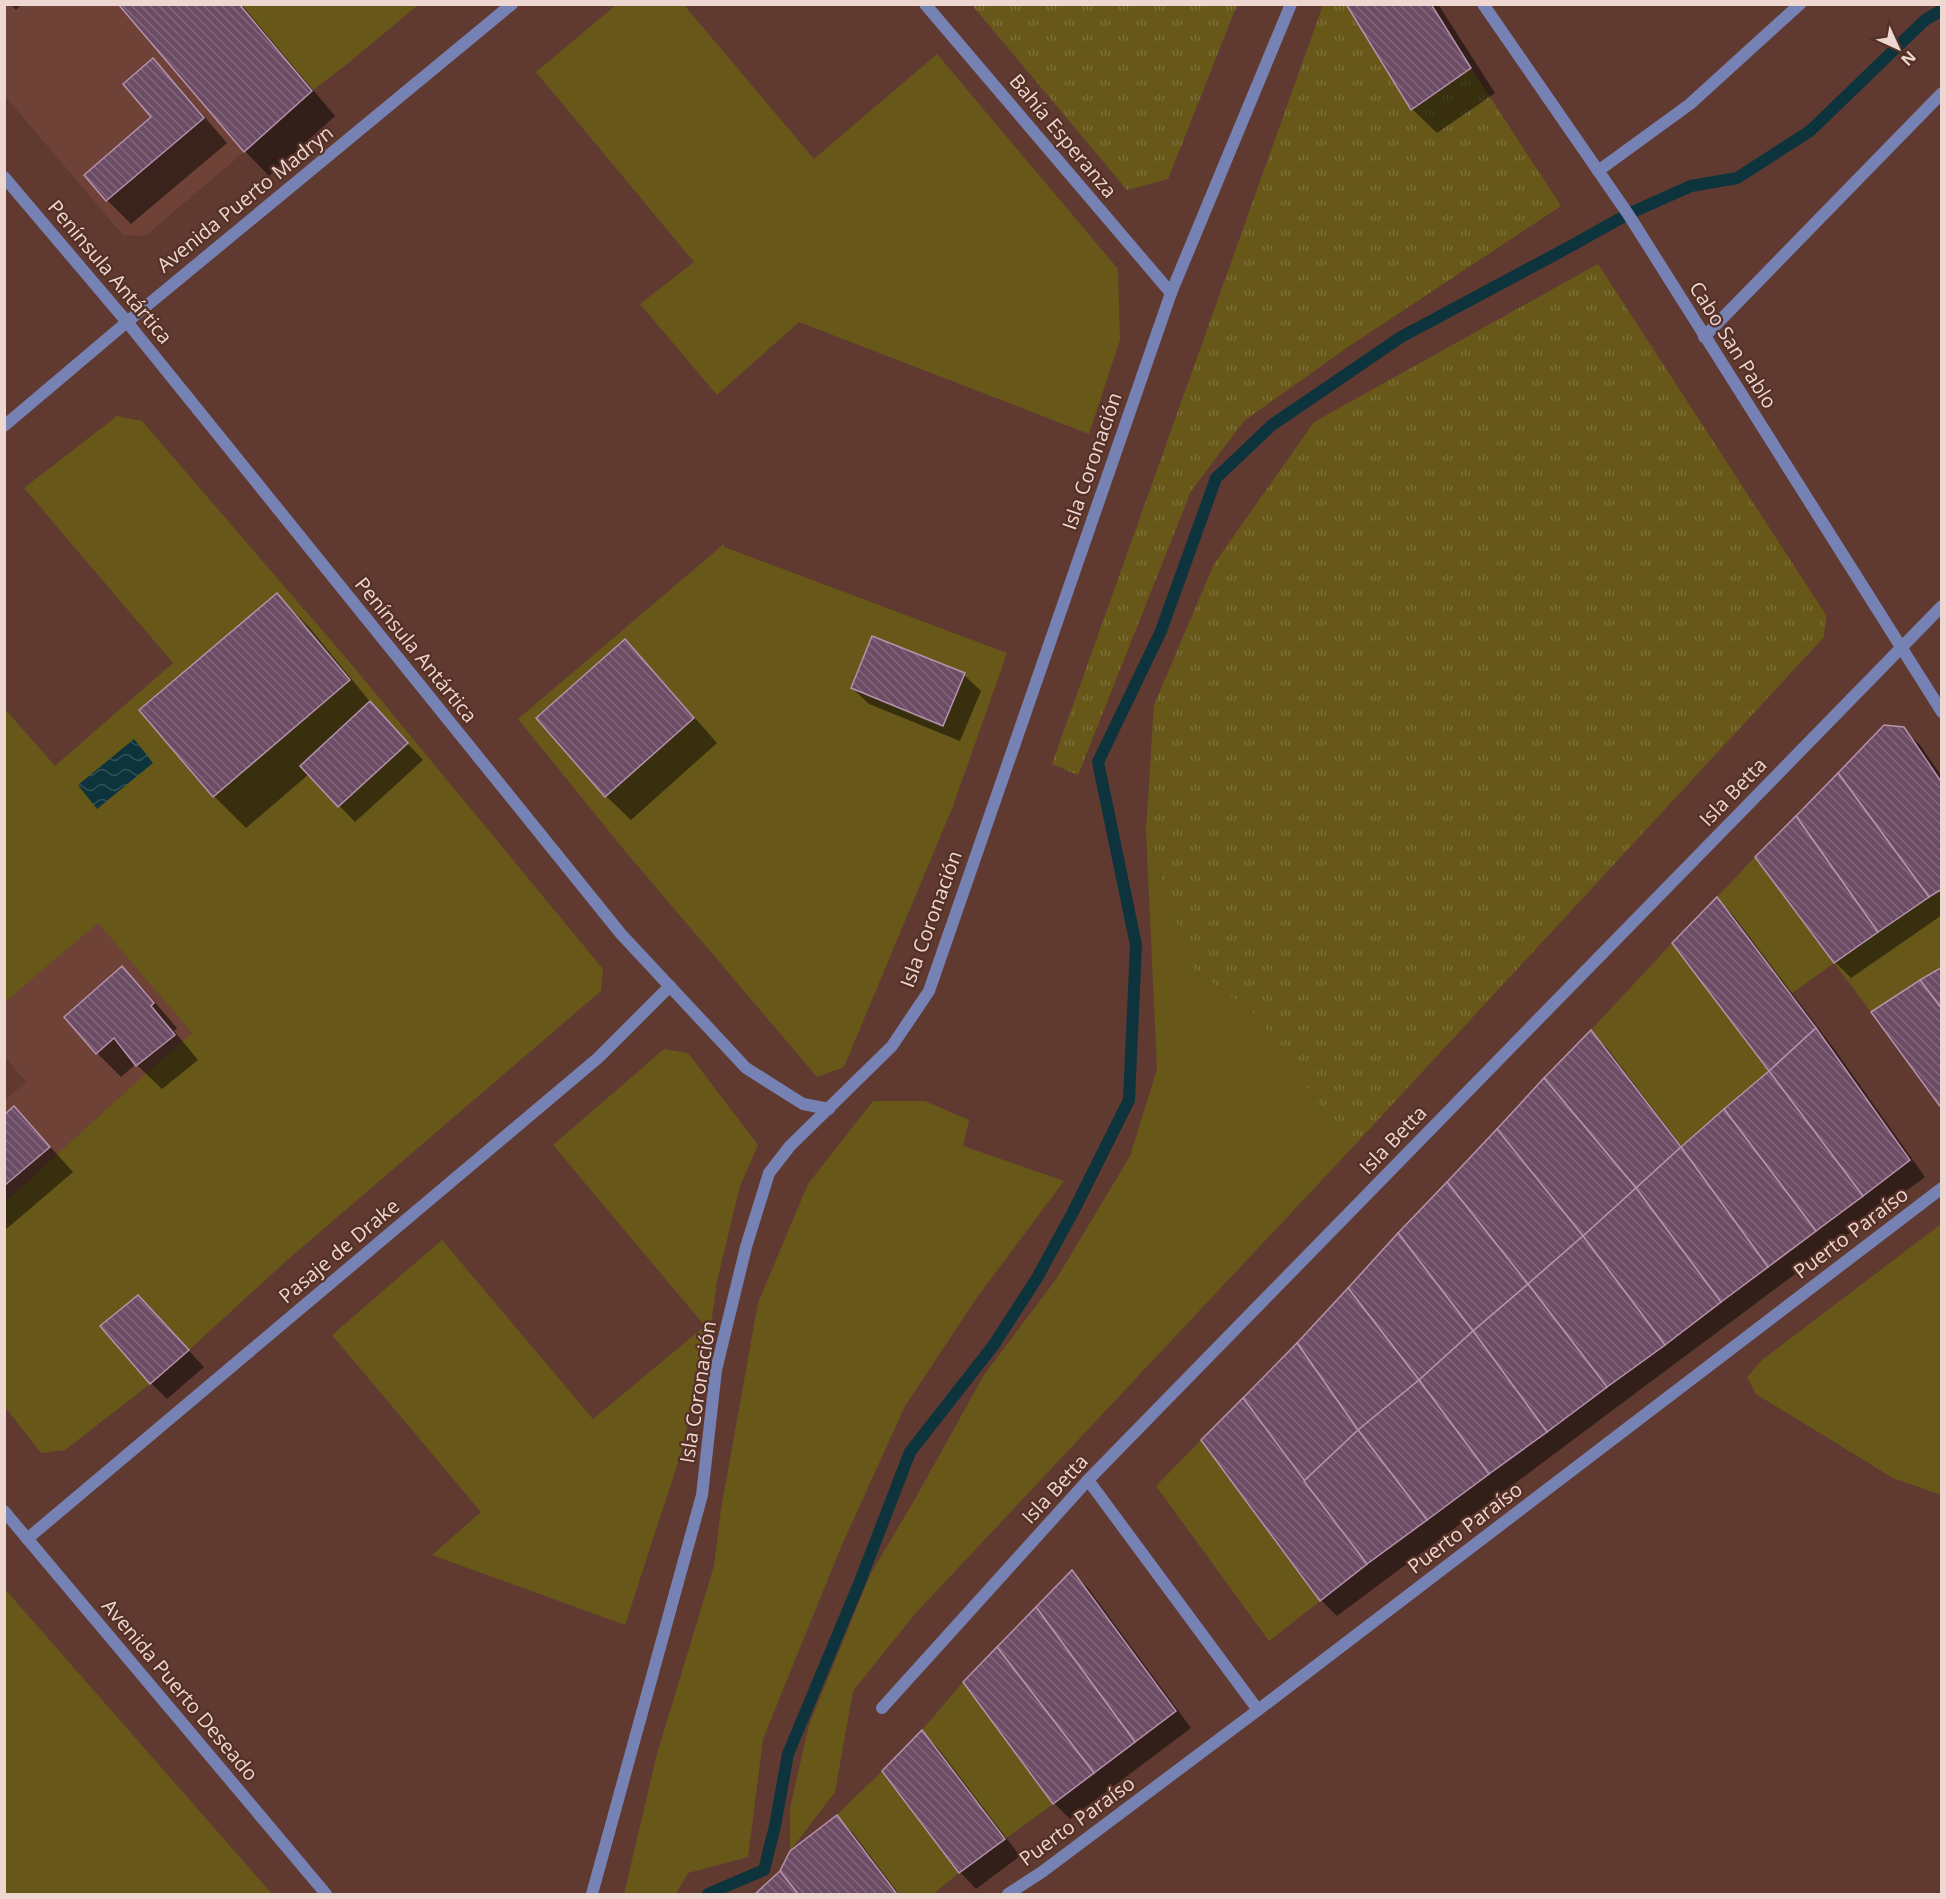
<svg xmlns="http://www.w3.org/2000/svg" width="1946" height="1899" viewBox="0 0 1946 1899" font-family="'Open Sans',sans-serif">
  <defs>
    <pattern id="park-tufts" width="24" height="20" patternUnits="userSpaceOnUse" patternTransform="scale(1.5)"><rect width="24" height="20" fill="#67581a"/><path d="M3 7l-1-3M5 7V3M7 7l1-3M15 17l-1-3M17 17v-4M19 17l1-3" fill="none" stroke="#7d6f3a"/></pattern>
    <pattern id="water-waves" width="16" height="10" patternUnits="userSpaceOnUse" patternTransform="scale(1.5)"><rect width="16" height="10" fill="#0d343c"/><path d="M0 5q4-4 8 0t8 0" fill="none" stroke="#315157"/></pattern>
    <pattern id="building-back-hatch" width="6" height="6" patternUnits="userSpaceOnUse" patternTransform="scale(1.5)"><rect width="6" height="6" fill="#6c4c65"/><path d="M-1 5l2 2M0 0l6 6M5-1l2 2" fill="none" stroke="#81657a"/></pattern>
  </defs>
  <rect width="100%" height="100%" fill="#603a31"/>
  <!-- built -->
  <g fill="#6f4237">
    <path d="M4 5H118L244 152 145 236 123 235 5 96Z"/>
    <path d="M98 923 192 1033 133 1085 5 1202V1100L26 1082 5 1056V1002Z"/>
  </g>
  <!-- green -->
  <g fill="#67581a">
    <path d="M239 5H418L352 60 312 91Z"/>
    <path d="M616 5H684L814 159 937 54 1118 269 1120 340 1089 434 799 322 717 395 640 304 694 262 536 72Z"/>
    <path d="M117 416 142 421 352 665 603 969 601 991 285 1262 189 1350 138 1295 101 1326 150 1384 65 1450 41 1453 5 1407V1202L133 1085 192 1033 98 923 5 1002 4 708 55 766 173 663 24 488Z"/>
    <path d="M724 544V547L1007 653 953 806 844 1067 817 1077 625 851 518 719Z"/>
    <path d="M1146 831 1192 968 1252 1011 1351 1149 914 1615 853 1691 835 1792 790 1851V1808L809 1725 870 1575 915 1499 984 1375 1057 1278 1130 1156 1157 1069Z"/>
    <path d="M1755 857 1834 963 1941 889V967L1871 1012 1834 963 1791 994 1717 897Z"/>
    <path d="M1672 943 1769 1071 1681 1147 1591 1030Z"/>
    <path d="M664 1049 688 1053 758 1145 740 1186 717 1281 710 1332 696 1383 683 1447 625 1625 432 1555 481 1512 332 1335 442 1240 593 1419 705 1326 553 1145Z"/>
    <path d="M873 1101H925L969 1120 963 1146 1064 1181 978 1296 905 1406 841 1547 763 1739 748 1857 688 1873 676 1894H624L657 1754 714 1566 721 1509 758 1303 808 1184Z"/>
    <path d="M1941 1224V1495L1893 1478 1756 1394 1747 1377 1762 1360Z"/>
    <path d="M1201 1440 1320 1601 1269 1641 1156 1486Z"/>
    <path d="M4 1588 272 1894H5Z"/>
    <path d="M963 1682 1053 1804 1005 1839 922 1730Z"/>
    <path d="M882 1771 959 1873 933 1894H897L837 1815Z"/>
  </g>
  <!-- park -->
  <g fill="url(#park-tufts)">
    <path d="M972 5H1237L1168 179 1127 190Z"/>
    <path d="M1323 5H1346L1411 109 1471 68 1561 206 1348 347 1244 421 1191 491 1078 775 1052 764Z"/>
    <path d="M1598 264 1826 615 1824 637 1351 1149 1252 1011 1192 968 1146 831 1154 705 1214 564 1314 422Z"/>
  </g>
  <!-- water -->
  <path fill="url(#water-waves)" d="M134 739 153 763 97 809 78 785Z"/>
  <!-- shadow -->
  <g fill="#0007">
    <path d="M10 4H22L16 10Z"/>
    <path d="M120 4H241L335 116 269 176 245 151Z"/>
    <path d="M1347 4H1438L1495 93 1437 133 1412 109Z"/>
    <path d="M153 60 177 85 227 143 131 224 107 200 153 117Z"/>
    <path d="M277 595 309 627 380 714 423 760 355 822 309 774 246 828 214 796 141 710Z"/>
    <path d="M873 638 964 675 981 691 960 741 869 704 852 688Z"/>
    <path d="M625 641 649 666 717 743 631 820 606 796Z"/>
    <path d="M1903 729 1920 745 1942 777V915L1851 978 1835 962Z"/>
    <path d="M1717 899 1733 915 1832 1046 1925 1177 1337 1616 1321 1600 1298 1344 1591 1032 1607 1048 1683 1148 1771 1071Z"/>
    <path d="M122 968 146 992 177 1028 174 1031 198 1060 162 1089 136 1064 121 1077 97 1053Z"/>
    <path d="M14 1108 38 1133 73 1172 4 1231V1117Z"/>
    <path d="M154 1313 204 1367 167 1399 151 1383Z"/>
    <path d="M1072 1572 1088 1588 1191 1728 1070 1819 1054 1803Z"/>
    <path d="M922 1732 938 1748 1020 1856 976 1889 960 1872 884 1772Z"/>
    <path d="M837 1817 853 1833 899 1894H758Z"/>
  </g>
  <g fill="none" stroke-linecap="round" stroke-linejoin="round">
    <!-- stream -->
    <path stroke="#0d343c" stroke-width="12" d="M708 1894 764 1870 775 1826 788 1754 861 1579 910 1452 993 1346 1037 1278 1073 1212 1129 1100 1136 945 1098 762 1161 631 1216 478 1272 425 1401 337 1571 246 1628 214 1691 186 1737 178 1810 131 1925 20 1942 10"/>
  </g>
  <!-- building -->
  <g fill="url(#building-back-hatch)" stroke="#b692ad" stroke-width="1.5">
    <path d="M118 4H239L312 91 244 152Z"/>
    <path d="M1346 4H1431L1471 68 1411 110Z"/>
    <path d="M153 58 204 118 106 201 84 175 151 117 123 84Z"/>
    <path d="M277 593 350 680 213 797 139 710Z"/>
    <path d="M872 636 965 673 943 726 851 688Z"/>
    <path d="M625 639 694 718 605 797 536 718Z"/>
    <path d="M370 701 408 743 338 807 300 766Z"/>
    <path d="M1884 725 1904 727 1942 783V889L1929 897 1838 773Z"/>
    <path d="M1838 773 1929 897 1878 932 1796 816Z"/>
    <path d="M1796 816 1878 932 1834 963 1755 857Z"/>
    <path d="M1717 897 1816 1028 1769 1071 1672 943Z"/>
    <path d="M122 966 154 1003 151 1006 175 1035 136 1066 114 1038 96 1054 64 1017Z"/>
    <path d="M1942 967V1009L1920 980Z"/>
    <path d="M1920 980 1942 1009V1109L1871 1012Z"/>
    <path d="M1816 1028 1910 1160 1863 1196 1769 1071Z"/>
    <path d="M1591 1030 1681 1147 1636 1188 1544 1078Z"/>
    <path d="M1769 1071 1863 1196 1816 1231 1724 1109Z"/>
    <path d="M1544 1078 1636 1188 1583 1236 1497 1129Z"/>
    <path d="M14 1106 50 1147 4 1186V1115Z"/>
    <path d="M1724 1109 1816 1231 1768 1267 1681 1147Z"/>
    <path d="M1497 1129 1583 1236 1528 1284 1447 1182Z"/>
    <path d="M1681 1147 1768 1267 1721 1302 1636 1188Z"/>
    <path d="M1447 1182 1528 1284 1473 1331 1398 1233Z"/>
    <path d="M1636 1188 1721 1302 1665 1345 1583 1236Z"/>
    <path d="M1398 1233 1473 1331 1419 1380 1348 1288Z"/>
    <path d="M1583 1236 1665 1345 1607 1387 1528 1284Z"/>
    <path d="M1528 1284 1607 1387 1547 1432 1473 1331Z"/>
    <path d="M1348 1288 1419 1380 1358 1430 1297 1343Z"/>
    <path d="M138 1295 189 1350 150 1384 100 1326Z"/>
    <path d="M1473 1331 1547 1432 1489 1474 1419 1380Z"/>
    <path d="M1297 1343 1358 1430 1304 1481 1243 1398Z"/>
    <path d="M1419 1380 1489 1474 1427 1520 1358 1430Z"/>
    <path d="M1243 1398 1367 1564 1320 1601 1201 1440Z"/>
    <path d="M1358 1430 1427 1520 1367 1564 1304 1481Z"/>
    <path d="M1072 1570 1176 1711 1135 1742 1036 1607Z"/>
    <path d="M1036 1607 1135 1742 1094 1773 997 1647Z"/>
    <path d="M997 1647 1094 1773 1053 1804 963 1682Z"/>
    <path d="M922 1730 1005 1839 959 1873 882 1771Z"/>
    <path d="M837 1815 897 1894H798L780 1871 790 1851Z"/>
    <path d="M780 1871 798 1894H755Z"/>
  </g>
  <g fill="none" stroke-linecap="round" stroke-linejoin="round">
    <!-- minor -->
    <g stroke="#7782b4" stroke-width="12">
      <path d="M925 4 1171 293"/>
      <path d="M1483 4 1628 214 1942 712"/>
      <path d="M1598 171 1690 104 1800 4"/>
      <path d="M4 177 127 322 621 934 746 1068 803 1104 829 1109"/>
      <path d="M1704 337 1942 93"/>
      <path d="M4 426 127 322 512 4"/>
      <path d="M1088 1480 1258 1710"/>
      <path d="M4 1511 326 1894"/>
      <path d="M27 1539 598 1058 670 986"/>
      <path d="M882 1708 1088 1480 1942 606"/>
      <path d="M592 1894 702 1495 716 1370 746 1247 769 1173 790 1146 892 1046 929 991 1171 293 1291 4"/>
      <path d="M1008 1894 1042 1872 1258 1710 1942 1188"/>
    </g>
  </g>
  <g text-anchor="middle" stroke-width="4.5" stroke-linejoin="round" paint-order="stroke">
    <!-- street labels -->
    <g font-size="20" fill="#efd7d1" stroke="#543026">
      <text transform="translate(1063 136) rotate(50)" y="7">Bahía Esperanza</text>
      <text transform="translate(245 199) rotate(-39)" y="7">Avenida Puerto Madryn</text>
      <text transform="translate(110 272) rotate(50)" y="7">Península Antártica</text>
      <text transform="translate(1733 345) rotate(58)" y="7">Cabo San Pablo</text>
      <text transform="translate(1092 461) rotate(-71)" y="7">Isla Coronación</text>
      <text transform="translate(416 650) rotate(51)" y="7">Península Antártica</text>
      <text transform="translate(1733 792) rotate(-46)" y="7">Isla Betta</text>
      <text transform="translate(931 919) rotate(-70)" y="7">Isla Coronación</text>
      <text transform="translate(1393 1140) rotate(-46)" y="7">Isla Betta</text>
      <text transform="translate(1851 1233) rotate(-37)" y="7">Puerto Paraíso</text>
      <text transform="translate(339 1251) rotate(-40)" y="7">Pasaje de Drake</text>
      <text transform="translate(698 1392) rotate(-81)" y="7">Isla Coronación</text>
      <text transform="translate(1055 1489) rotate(-47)" y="7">Isla Betta</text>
      <text transform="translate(1465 1528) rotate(-37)" y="7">Puerto Paraíso</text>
      <text transform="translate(180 1690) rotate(50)" y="7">Avenida Puerto Deseado</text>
      <text transform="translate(1077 1821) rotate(-36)" y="7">Puerto Paraíso</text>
    </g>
  </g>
  <!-- border -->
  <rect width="1946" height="1899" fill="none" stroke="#efd7d1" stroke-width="12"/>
  <!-- north arrow -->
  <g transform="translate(1898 48) rotate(135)" stroke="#543026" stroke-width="4.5" paint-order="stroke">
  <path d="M0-4.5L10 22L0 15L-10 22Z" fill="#efd7d1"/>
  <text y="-9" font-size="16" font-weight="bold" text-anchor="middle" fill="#efd7d1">N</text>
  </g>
</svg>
